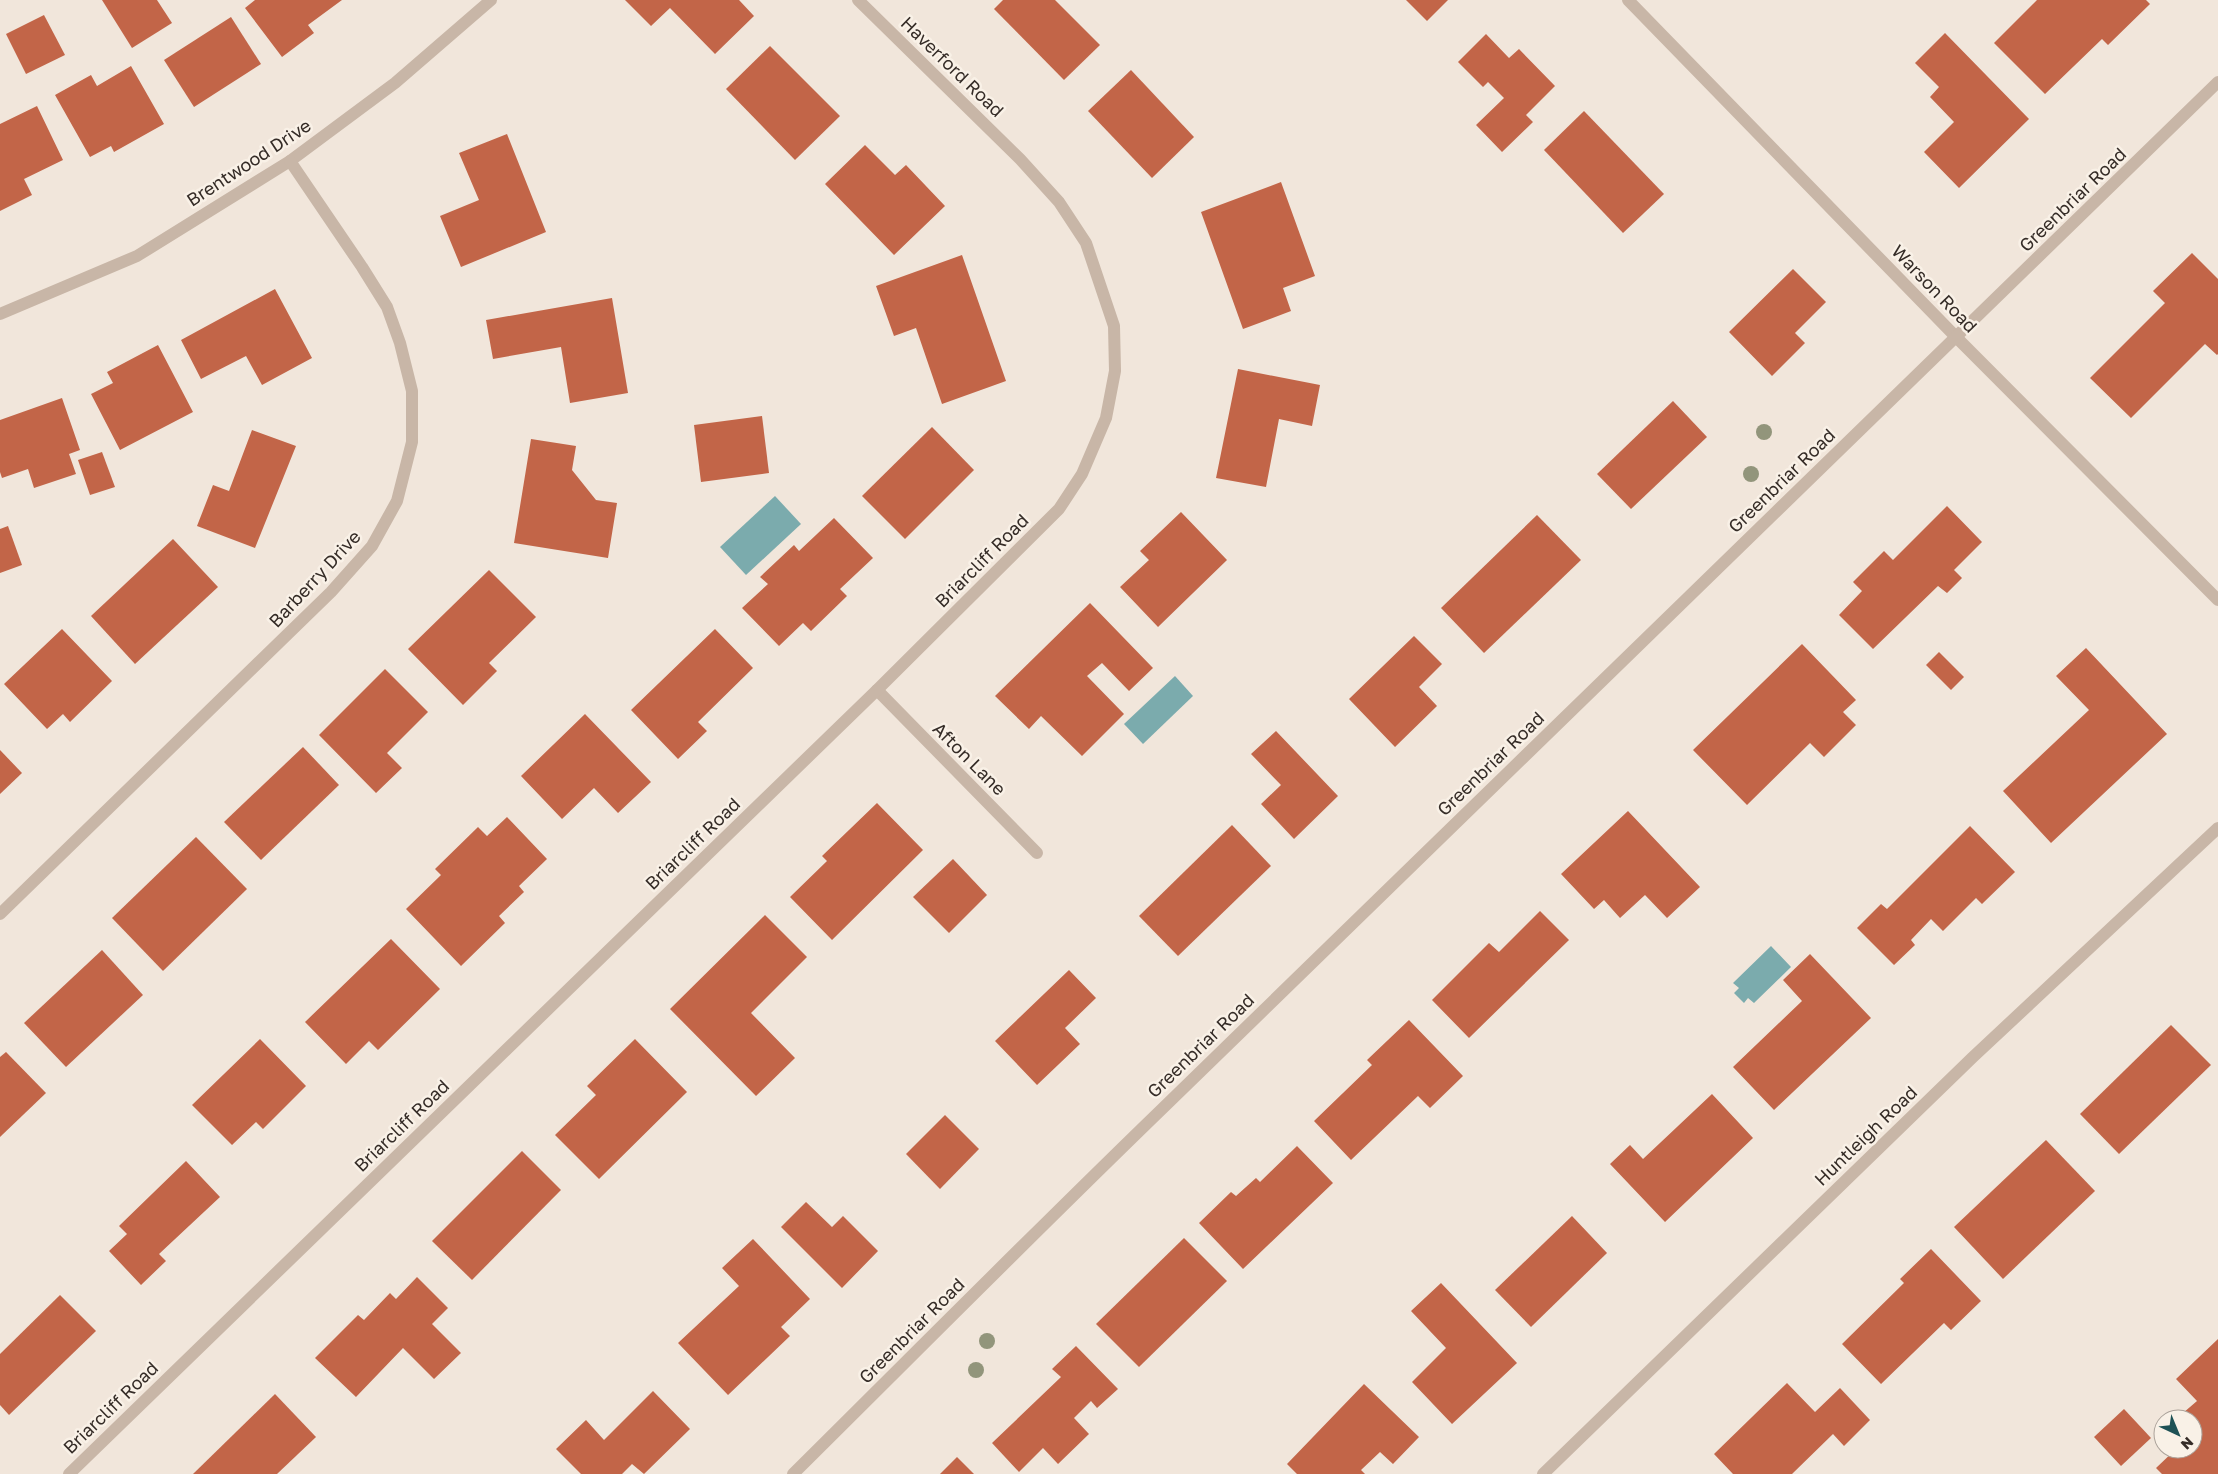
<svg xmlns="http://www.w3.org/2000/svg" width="2218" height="1474" viewBox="0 0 2218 1474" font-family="'Golos Text',sans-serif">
  <rect width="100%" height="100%" fill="#f1e6db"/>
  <!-- water -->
  <g fill="#7babad">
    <path d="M775 496 801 524 746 575 720 547Z"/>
    <path d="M1175 676 1193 696 1143 744 1124 724Z"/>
    <path d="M1771 946 1791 967 1754 1003 1748 998 1744 1003 1734 993 1739 988 1733 983Z"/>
  </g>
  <!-- building -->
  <g fill="#c26548">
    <path d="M102 0H157L172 23 132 48Z"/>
    <path d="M255 0H342L308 25 314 33 282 57 245 8Z"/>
    <path d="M625 0H739L754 16 715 54 670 8 651 26Z"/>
    <path d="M1003 0H1055L1100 45 1064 80 994 9Z"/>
    <path d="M1406 0H1448L1427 21Z"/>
    <path d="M2037 0H2146L2150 4 2108 45 2102 39 2045 94 1994 43Z"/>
    <path d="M44 15 65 55 26 74 6 34Z"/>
    <path d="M231 17 261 64 194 107 164 60Z"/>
    <path d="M1945 33 2029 119 1959 188 1924 152 1954 122 1930 97 1939 87 1915 63Z"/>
    <path d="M1486 34 1509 58 1519 49 1555 86 1526 115 1533 122 1502 152 1476 125 1504 98 1488 82 1483 87 1458 62Z"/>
    <path d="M770 46 840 116 795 160 726 89Z"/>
    <path d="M131 66 164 124 114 152 111 146 90 157 55 95 91 75 97 86Z"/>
    <path d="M1131 70 1194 137 1152 178 1088 111Z"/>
    <path d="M37 106 63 160 24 179 32 195 0 211V124Z"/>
    <path d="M1584 111 1664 194 1623 233 1544 150Z"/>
    <path d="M507 134 546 232 461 267 440 216 479 200 459 153Z"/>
    <path d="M865 145 895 175 906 165 945 206 894 255 825 184Z"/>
    <path d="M1281 182 1315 276 1283 288 1291 311 1243 329 1201 212Z"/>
    <path d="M2192 253 2218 279V354L2217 355 2205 344 2131 418 2090 378 2165 303 2153 291Z"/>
    <path d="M962 255 1006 381 942 404 916 328 894 336 876 286Z"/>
    <path d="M1793 269 1826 302 1795 333 1805 343 1772 376 1729 332Z"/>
    <path d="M275 289 312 358 262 385 246 356 201 379 181 340Z"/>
    <path d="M612 298 628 393 570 403 561 347 493 359 486 320Z"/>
    <path d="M158 345 193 412 120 450 91 394 113 383 107 372Z"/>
    <path d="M1238 369 1320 385 1312 426 1279 419 1266 487 1216 478Z"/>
    <path d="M62 398 80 450 69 454 76 474 34 488 28 469 2 478 0 472V420Z"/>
    <path d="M1673 401 1707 437 1631 509 1597 474Z"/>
    <path d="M762 416 769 473 701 482 694 425Z"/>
    <path d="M932 427 974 470 905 539 862 496Z"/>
    <path d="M252 430 296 446 255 548 197 526 213 485 229 491Z"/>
    <path d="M531 439 576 446 572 470 596 500 617 503 608 558 514 543Z"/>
    <path d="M102 452 115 487 90 495 78 460Z"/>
    <path d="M1947 506 1982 542 1954 570 1962 578 1947 593 1938 586 1873 649 1839 615 1862 591 1853 582 1884 551 1893 560Z"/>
    <path d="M1181 512 1227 560 1158 627 1120 587 1149 560 1140 551Z"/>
    <path d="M1537 515 1581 560 1484 653 1441 608Z"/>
    <path d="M834 518 873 558 840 589 847 596 811 631 803 623 779 646 742 608 768 584 760 577 794 545 799 551Z"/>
    <path d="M8 526 22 565 0 573V529Z"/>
    <path d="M173 539 218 587 135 664 91 616Z"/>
    <path d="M489 570 536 617 489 663 497 671 463 705 408 649Z"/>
    <path d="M1090 603 1153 668 1129 691 1102 663 1087 676 1124 714 1082 756 1041 716 1029 729 995 696Z"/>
    <path d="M62 629 112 681 70 722 63 714 47 729 4 684Z"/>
    <path d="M715 629 753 668 698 722 707 731 678 759 631 710Z"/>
    <path d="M1414 636 1442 664 1419 687 1437 706 1395 747 1349 699Z"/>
    <path d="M1802 644 1856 700 1843 712 1856 725 1824 757 1810 743 1747 805 1693 750Z"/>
    <path d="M2086 648 2167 734 2051 843 2003 791 2089 710 2056 676Z"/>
    <path d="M1939 652 1964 677 1951 690 1926 665Z"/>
    <path d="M385 669 428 712 387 753 402 768 376 793 319 735Z"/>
    <path d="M585 714 651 782 618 813 594 788 562 819 521 776Z"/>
    <path d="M1276 731 1338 796 1294 839 1261 804 1281 785 1251 754Z"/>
    <path d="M303 747 339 785 261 860 224 822Z"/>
    <path d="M0 750 22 773 0 794Z"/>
    <path d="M877 803 923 850 832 940 790 897 827 861 822 856Z"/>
    <path d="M1628 811 1700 887 1667 918 1645 895 1620 918 1604 900 1594 909 1561 874Z"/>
    <path d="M507 817 547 859 519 886 524 892 499 916 505 923 461 966 406 909 441 875 435 869 478 827 487 836Z"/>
    <path d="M1232 825 1271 866 1178 956 1139 916Z"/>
    <path d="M1970 826 2015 872 1982 904 1976 898 1943 931 1931 919 1911 940 1915 945 1894 965 1857 928 1881 904 1887 909Z"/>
    <path d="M196 837 247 889 163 971 112 918Z"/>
    <path d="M953 859 987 895 949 933 913 897Z"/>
    <path d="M1540 911 1569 940 1469 1038 1432 1000 1489 943 1499 952Z"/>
    <path d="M765 915 807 957 751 1013 795 1058 756 1096 670 1009Z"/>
    <path d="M391 939 440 989 378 1050 369 1041 346 1064 305 1022Z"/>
    <path d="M102 950 143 995 66 1067 24 1023Z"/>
    <path d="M1810 954 1871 1018 1774 1110 1733 1067 1802 1001 1783 980Z"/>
    <path d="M1069 970 1096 998 1065 1028 1080 1044 1037 1085 995 1041Z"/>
    <path d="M1409 1020 1463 1076 1430 1108 1418 1096 1351 1160 1314 1121 1372 1065 1367 1060Z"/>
    <path d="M2171 1025 2211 1065 2119 1154 2080 1114Z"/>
    <path d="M260 1039 306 1086 263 1129 256 1122 232 1145 192 1105Z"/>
    <path d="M635 1039 687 1092 599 1179 555 1135 596 1095 587 1086Z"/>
    <path d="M6 1052 46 1093 0 1137V1057Z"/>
    <path d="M1712 1094 1753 1138 1665 1222 1610 1164 1630 1145 1643 1159Z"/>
    <path d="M945 1115 979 1149 940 1189 906 1154Z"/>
    <path d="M2046 1140 2095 1191 2003 1279 1954 1227Z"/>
    <path d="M1297 1146 1333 1183 1243 1269 1199 1223 1231 1192 1236 1196 1256 1178 1260 1182Z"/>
    <path d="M522 1151 561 1190 472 1280 432 1241Z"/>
    <path d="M186 1161 220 1197 159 1254 166 1261 141 1285 109 1251 127 1234 119 1226Z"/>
    <path d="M806 1202 832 1227 843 1216 878 1251 842 1288 781 1227Z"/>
    <path d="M1572 1216 1607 1253 1531 1327 1495 1290Z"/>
    <path d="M1184 1238 1227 1281 1139 1367 1096 1324Z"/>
    <path d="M753 1239 810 1299 781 1327 790 1336 728 1395 678 1343 739 1286 722 1268Z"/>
    <path d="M1931 1249 1981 1301 1951 1330 1944 1323 1881 1384 1842 1344 1904 1283 1900 1279Z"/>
    <path d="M417 1277 448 1308 432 1324 461 1353 434 1379 403 1348 356 1397 315 1358 358 1315 364 1320 390 1293 396 1299Z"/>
    <path d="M1441 1283 1517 1363 1452 1424 1412 1382 1446 1348 1411 1311Z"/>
    <path d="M60 1295 96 1331 9 1415 0 1405V1354Z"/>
    <path d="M2218 1339V1474H2162L2156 1468 2176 1449H2193V1433L2197 1429 2193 1424V1419H2189L2183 1413 2197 1401 2176 1379Z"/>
    <path d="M1076 1346 1118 1389 1097 1408 1091 1401 1074 1418 1089 1434 1058 1464 1043 1448 1019 1472 992 1443 1061 1377 1052 1369Z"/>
    <path d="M1787 1383 1815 1412 1840 1388 1870 1420 1844 1446 1833 1434 1792 1474H1733L1714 1454Z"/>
    <path d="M1364 1384 1419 1437 1393 1464 1380 1452 1361 1470 1365 1474H1297L1287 1464Z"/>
    <path d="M653 1391 690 1429 644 1474 632 1464 622 1474H581L556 1449 586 1420 604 1440Z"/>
    <path d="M275 1394 316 1437 277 1474H193Z"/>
    <path d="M2124 1409 2151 1438 2121 1466 2094 1437Z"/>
    <path d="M957 1457 974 1474H940Z"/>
  </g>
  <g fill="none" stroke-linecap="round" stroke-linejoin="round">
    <!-- street -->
    <g stroke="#c8b6a7" stroke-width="12">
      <path d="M1628 0 1957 338 2218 600"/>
      <path d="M0 314 137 256 290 161 395 83 491 0"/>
      <path d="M877 690 1037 853"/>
      <path d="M0 914 331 592 372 546 397 501 412 442V391L400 343 387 307 362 267 290 161"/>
      <path d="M69 1474 877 690 1059 509 1082 474 1106 418 1115 371 1114 326 1086 243 1059 202 1020 159 858 0"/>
      <path d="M793 1474C916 1352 1038 1229 1163 1108 1514 765 1867 425 2218 82"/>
      <path d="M1543 1474 1973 1057 2218 828"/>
    </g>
  </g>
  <!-- trees -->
  <g fill="#92957b">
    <circle cx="1764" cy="432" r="8"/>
    <circle cx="1751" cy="474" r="8"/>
    <circle cx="987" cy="1341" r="8"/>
    <circle cx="976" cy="1370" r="8"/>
  </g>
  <g text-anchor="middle" stroke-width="5" stroke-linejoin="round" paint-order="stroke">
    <!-- street labels -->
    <g font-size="18" fill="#352c27" stroke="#f9f1e7">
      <text transform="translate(952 67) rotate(44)" y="6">Haverford Road</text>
      <text transform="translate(249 163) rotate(-33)" y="6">Brentwood Drive</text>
      <text transform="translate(2073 200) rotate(-44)" y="6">Greenbriar Road</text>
      <text transform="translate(1934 289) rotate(46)" y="6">Warson Road</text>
      <text transform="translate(1782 481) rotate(-44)" y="6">Greenbriar Road</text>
      <text transform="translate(982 561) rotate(-45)" y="6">Briarcliff Road</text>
      <text transform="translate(315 579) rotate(-47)" y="6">Barberry Drive</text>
      <text transform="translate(969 759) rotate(45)" y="6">Afton Lane</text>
      <text transform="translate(1491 764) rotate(-44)" y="6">Greenbriar Road</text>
      <text transform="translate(693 844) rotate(-44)" y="6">Briarcliff Road</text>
      <text transform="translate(1201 1046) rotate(-44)" y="6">Greenbriar Road</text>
      <text transform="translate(402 1126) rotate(-44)" y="6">Briarcliff Road</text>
      <text transform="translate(1866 1136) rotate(-44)" y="6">Huntleigh Road</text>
      <text transform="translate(912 1331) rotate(-45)" y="6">Greenbriar Road</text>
      <text transform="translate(111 1408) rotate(-44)" y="6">Briarcliff Road</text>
    </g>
  </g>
  <!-- north arrow -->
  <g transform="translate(2178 1434) rotate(136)"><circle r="24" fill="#f9f1e7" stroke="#aba29a"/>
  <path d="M0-4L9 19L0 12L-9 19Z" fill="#1e5155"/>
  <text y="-8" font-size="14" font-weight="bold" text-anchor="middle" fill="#352c27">N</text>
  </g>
</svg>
